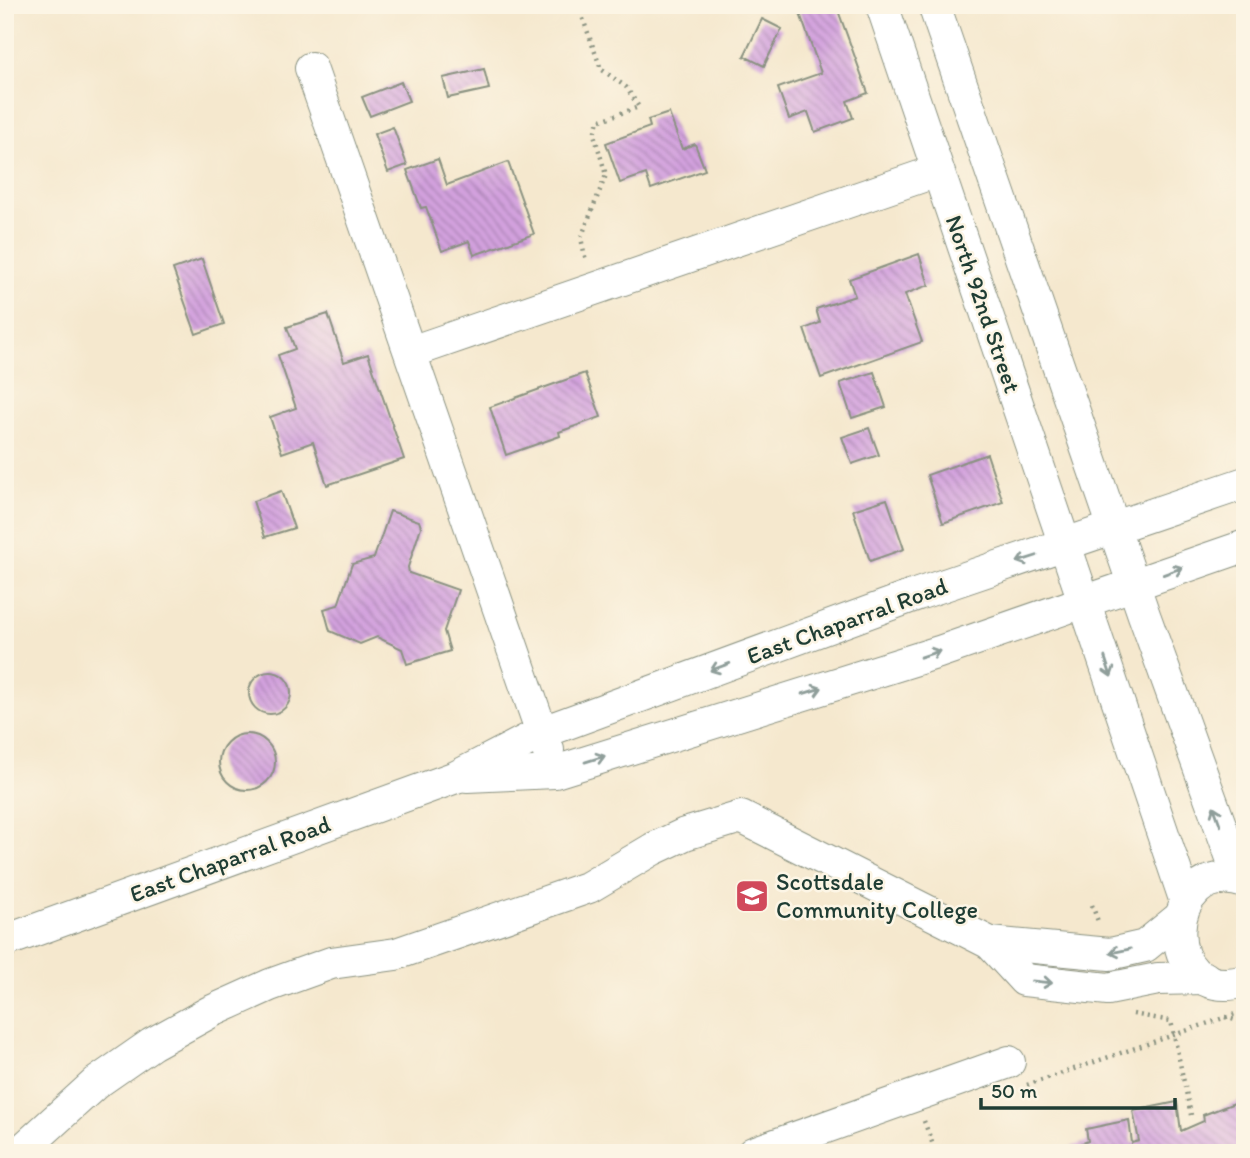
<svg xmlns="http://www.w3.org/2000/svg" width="1250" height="1158" viewBox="0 0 1250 1158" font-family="Itim,sans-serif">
  <defs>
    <pattern id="building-back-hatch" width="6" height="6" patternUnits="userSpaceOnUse" patternTransform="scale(1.75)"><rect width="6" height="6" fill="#d3a1de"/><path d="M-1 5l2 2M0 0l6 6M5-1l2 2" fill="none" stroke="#ab84b5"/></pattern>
  </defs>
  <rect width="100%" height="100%" fill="#fcf5e5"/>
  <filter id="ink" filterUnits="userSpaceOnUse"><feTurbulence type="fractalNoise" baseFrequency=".0143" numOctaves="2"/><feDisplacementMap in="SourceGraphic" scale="14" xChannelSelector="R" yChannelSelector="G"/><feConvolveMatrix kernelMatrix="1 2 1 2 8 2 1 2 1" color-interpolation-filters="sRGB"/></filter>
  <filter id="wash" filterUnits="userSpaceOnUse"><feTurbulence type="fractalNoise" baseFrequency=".00686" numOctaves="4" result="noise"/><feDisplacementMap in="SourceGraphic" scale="28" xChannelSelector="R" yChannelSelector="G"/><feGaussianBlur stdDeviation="1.57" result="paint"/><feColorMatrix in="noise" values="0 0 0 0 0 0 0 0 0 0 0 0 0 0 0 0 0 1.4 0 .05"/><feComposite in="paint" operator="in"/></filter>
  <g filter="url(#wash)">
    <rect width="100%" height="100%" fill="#f5e8ce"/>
    <g id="blocks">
      <!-- building -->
      <g fill="url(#building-back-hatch)">
        <path d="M797 5H836L868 93 847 101 853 118 815 132 808 112 789 119 778 88 821 73Z"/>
        <path d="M762 19 782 29 764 66 744 56Z"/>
        <path d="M484 69 489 89 448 98 443 78Z"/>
        <path d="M401 82 409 101 370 116 362 97Z"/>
        <path d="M669 113 682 149 695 144 705 170 651 189 646 174 620 183 606 143 650 127 648 120Z"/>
        <path d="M393 127 407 165 388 172 374 134Z"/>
        <path d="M438 159 447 185 508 162 534 234 474 255 469 241 442 251 426 207 421 208 407 170Z"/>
        <path d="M919 254 929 285 905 294 922 342 821 378 804 329 820 323 816 309 855 296 849 279Z"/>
        <path d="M202 259 224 324 196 334 173 269Z"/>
        <path d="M328 314 344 362 368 354 404 459 327 485 313 442 282 453 270 417 296 408 278 355 295 349 287 327Z"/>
        <path d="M874 372 886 407 852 418 840 383Z"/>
        <path d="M585 373 601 417 559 432 560 436 506 455 490 407Z"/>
        <path d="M869 428 879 455 852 464 842 437Z"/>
        <path d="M987 454 1003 502 943 523 927 475Z"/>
        <path d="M281 491 294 528 265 537 253 501Z"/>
        <path d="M887 499 904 549 870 561 853 510Z"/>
        <path d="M390 511 419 521 421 527 408 567 409 573 458 590 444 631 450 651 407 664 402 649 377 637 360 644 330 631 324 609 338 605 352 564 374 558Z"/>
        <circle cx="270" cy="693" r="21"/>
        <circle cx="247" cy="762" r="28"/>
        <path d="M1245 1099V1153H1056L1088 1141 1086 1129 1129 1120 1132 1143 1139 1141 1133 1111 1177 1102 1181 1131 1204 1121 1203 1115Z"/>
      </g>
    </g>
  </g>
  <g filter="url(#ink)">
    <use href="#blocks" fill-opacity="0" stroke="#8a9281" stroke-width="2"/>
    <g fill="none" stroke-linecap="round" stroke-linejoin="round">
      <!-- minor casing -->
      <g stroke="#8a9281" stroke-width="34">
        <g id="minor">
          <path d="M882 5 1186 902"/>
          <path d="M934 5 1144 615 1240 880"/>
          <path d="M311 68 548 750"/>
          <path d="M411 352 937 171"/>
          <path d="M467 776 555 772 939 652 1245 546"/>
          <path d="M1245 882C1161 854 1154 1007 1245 981"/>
          <path d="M5 941 456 777 543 732 918 594 1245 483"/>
          <path d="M990 943 1110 954 1145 946 1178 919"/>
          <path d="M19 1153 96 1083 152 1044 210 1012 270 985 331 963 396 954 589 887 653 849 685 834 741 817 990 943 1024 980 1108 989 1158 979 1205 978"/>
          <path d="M753 1153 1009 1062"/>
        </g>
      </g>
      <!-- path -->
      <g stroke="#8a9281" stroke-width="4.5" stroke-dasharray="2 5" stroke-linecap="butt">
        <path d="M578 5 601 69 626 87 639 107 598 121 594 134 606 175 581 238 586 261"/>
        <path d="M1092 905 1099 924"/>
        <path d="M1133 1014 1171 1021 1191 1115"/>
        <path d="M1225 1017 1245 1023"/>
        <path d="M1027 1085 1241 1012"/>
        <path d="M924 1121 936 1153"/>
      </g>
      <!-- minor -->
      <use href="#minor" stroke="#fff" stroke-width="32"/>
    </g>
    <!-- one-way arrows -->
    <defs><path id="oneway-shaft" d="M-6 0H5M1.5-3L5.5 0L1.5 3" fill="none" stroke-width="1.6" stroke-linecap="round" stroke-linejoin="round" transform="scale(1.75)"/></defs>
    <g stroke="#8f9e9a">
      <use href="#oneway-shaft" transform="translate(1027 559) rotate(162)"/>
      <use href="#oneway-shaft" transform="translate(1173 571) rotate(-20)"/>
      <use href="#oneway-shaft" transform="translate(930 654) rotate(-18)"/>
      <use href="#oneway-shaft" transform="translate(720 667) rotate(160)"/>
      <use href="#oneway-shaft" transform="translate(1108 667) rotate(72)"/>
      <use href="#oneway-shaft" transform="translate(812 691) rotate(-17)"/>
      <use href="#oneway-shaft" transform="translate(595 759) rotate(-17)"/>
      <use href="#oneway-shaft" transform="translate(1217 816) rotate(-110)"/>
      <use href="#oneway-shaft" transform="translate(1120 951) rotate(168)"/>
      <use href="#oneway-shaft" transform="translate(1042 982) rotate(6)"/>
    </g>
  </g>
  <!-- icons -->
  <defs>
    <g id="university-square" transform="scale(1.75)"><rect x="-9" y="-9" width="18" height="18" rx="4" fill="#d1495b" stroke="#fcf5e5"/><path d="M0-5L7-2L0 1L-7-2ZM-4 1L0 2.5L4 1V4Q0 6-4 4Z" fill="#fff"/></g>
  </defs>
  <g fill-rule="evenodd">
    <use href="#university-square" x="752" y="896"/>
  </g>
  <g text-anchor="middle" stroke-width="5" stroke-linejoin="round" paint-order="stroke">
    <!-- street labels -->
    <g font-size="24" fill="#1f3d34" stroke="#fcf5e5">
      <text transform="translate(983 304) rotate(71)" y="8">North 92nd Street</text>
      <text transform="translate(847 621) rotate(-20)" y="8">East Chaparral Road</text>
      <text transform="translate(230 859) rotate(-20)" y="8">East Chaparral Road</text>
    </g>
    <!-- poi labels -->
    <g font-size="24" fill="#1f3d34" stroke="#fcf5e5" text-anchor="start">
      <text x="776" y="890">Scottsdale<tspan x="776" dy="28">Community College</tspan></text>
    </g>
  </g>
  <!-- margin -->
  <rect width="1250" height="1158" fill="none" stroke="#fcf5e5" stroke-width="28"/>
  <!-- scale -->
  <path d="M981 1098v10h194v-10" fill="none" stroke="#1f3d34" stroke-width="3.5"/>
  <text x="991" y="1098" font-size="21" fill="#1f3d34" stroke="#fcf5e5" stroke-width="5" paint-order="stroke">50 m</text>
</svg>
